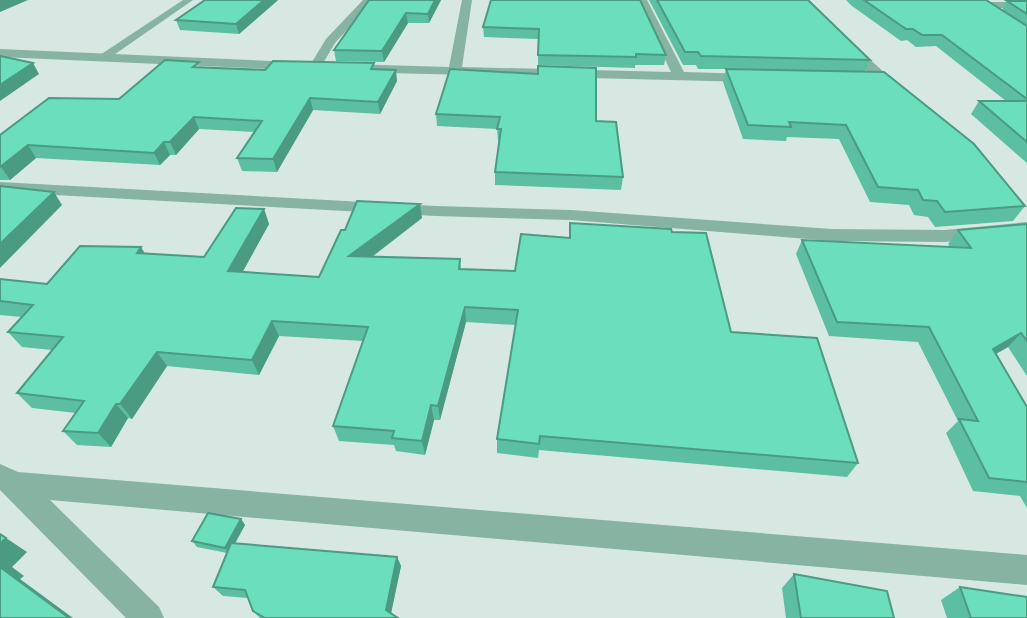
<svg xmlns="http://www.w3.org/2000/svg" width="1027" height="618" viewBox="0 0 1027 618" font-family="Manrope,sans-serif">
  <rect width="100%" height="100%" fill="#d6e8e1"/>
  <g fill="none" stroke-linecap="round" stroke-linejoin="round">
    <!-- lane -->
    <path fill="#87b3a3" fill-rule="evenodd" d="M183 0H193L108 59H100V55Z"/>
    <!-- street -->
    <g fill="#87b3a3" fill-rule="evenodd">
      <path d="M363 0H374L335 43 319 70H311L309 67 326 39Z"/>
      <path d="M462 0H472L462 67 671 72 637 0H647L684 72 751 74 758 78 751 82 346 72 340 68 346 64 449 67Z"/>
      <path d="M1027 2V8H981L976 5 981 2Z"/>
      <path d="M843 42H851L900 87V93H890L843 48Z"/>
      <path d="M0 49 296 62 302 66 296 70 0 57Z"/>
      <path d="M0 182 436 206 571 210 832 229 945 230 1027 222V234L945 242 832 241 571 220 436 216 0 192Z"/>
      <path d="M0 464 18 472 1027 555V585L50 500 159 607 164 618H126L0 490Z"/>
    </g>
  </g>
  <!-- wall -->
  <g fill="#5cbfa1">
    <path d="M278 0 239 34 180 30 176 20Z"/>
    <path d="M369 0H441L429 23H408L384 62 336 61 334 50Z"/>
    <path d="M491 0 666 55 664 65H635V68L538 65V39L484 37 483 27Z"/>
    <path d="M649 0H808L870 60 865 72 1025 206 1013 221 935 227 928 217 914 215 909 205 870 202 839 139 787 137 786 141 743 139 723 82 726 69H698L696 65H683Z"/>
    <path d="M846 0H986L1002 10 1007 1H1027V163L971 114 979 101H1006L936 46 916 47 907 40 901 41 852 6Z"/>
    <path d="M374 63 375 69 397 81 380 114 313 110 277 172 242 171 237 158 255 132 199 129 176 155H170L160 165 36 158 10 180H0V135L119 99 201 67 265 70Z"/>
    <path d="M436 114 596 121 623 177 621 190 495 185V172L499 141H498L497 129 437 126Z"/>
    <path d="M264 209 269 224 242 272 319 277 345 230 422 218 372 257 460 259 461 269 515 271 569 238 570 223 672 232 731 332 858 463 847 477 539 450 538 458 497 453V439L516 325 466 322 440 420H434L425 455 396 451 394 445 339 441 333 426 363 341 279 336 259 375 167 366 132 419 128 418 111 447 77 445 63 431 76 413 32 408 17 393 52 350 22 347 8 332 22 317 0 315V279L47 284 145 254 204 257Z"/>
    <path d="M1027 224V376L1008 347 996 354 1027 407V508L1020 496 973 491 946 433 958 421 918 342 829 336 796 254 802 240 950 247 948 244 958 230Z"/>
    <path d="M241 519 245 525 235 544 397 557 401 566 391 613 398 618H260L253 611 248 598 223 596 213 587 227 553 197 547 192 541Z"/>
    <path d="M794 574 894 618H786L782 588Z"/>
    <path d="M960 587 1027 618H947L941 600Z"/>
  </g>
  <!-- shaded-wall -->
  <g fill="#4b9b83">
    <path d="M0 0H28L0 12Z"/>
    <path d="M264 0H278L239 34 236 24Z"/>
    <path d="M435 0H441L429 23 428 14Z"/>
    <path d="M406 13 408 23 384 62 382 51Z"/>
    <path d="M33 63 39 74 0 101V85Z"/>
    <path d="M396 70 397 81 380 114 378 102Z"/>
    <path d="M310 98 313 110 277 172 273 159Z"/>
    <path d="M194 117 199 129 176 155 170 142Z"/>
    <path d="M164 142 170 155 160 165 154 153Z"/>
    <path d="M28 145 36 158 10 180 1 167Z"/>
    <path d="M54 192 62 205 0 268V244Z"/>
    <path d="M420 204 422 218 353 271 349 256Z"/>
    <path d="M264 209 269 224 235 286 228 271Z"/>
    <path d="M141 247 150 262 137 253Z"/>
    <path d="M465 307 466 322 440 420 438 406Z"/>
    <path d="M272 321 279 336 259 375 252 360Z"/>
    <path d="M1021 333 1008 347 980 363 993 349Z"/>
    <path d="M157 352 167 366 132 419 120 404Z"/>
    <path d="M116 404 128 418 111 447 98 433Z"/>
    <path d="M431 405 434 420 425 455 422 441Z"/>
    <path d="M241 519 245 525 229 553 225 548Z"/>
    <path d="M0 534 27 552 12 567 24 576 20 579 73 618H69L0 567Z"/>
    <path d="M397 557 401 566 390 618 386 610Z"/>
  </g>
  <!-- building -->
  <g fill="#6bdebb" stroke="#4b9b83" stroke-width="2">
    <path d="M205 0H264L236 24 176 20Z"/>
    <path d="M369 0H435L428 14 406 13 382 51 334 50Z"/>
    <path d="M491 0H640L666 55 636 54V57L538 55 539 29 483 27Z"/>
    <path d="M657 0H808L870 60 701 56 698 52H685Z"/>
    <path d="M864 0H986L1027 26V99L942 35H922L913 29H906Z"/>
    <path d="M1007 1H1027V14Z"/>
    <path d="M0 56 33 63 0 85Z"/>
    <path d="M165 60 199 62 193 67 265 70 273 61 374 63 371 69 396 70 378 102 310 98 273 159 237 158 262 121 194 117 170 142H164L154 153 28 145 0 167V135L49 98 119 99Z"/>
    <path d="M538 66 596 68V121L616 122 623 177 495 172 501 129H497L500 117 436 114 450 69 538 74Z"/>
    <path d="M726 69 884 72 974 144 1025 206 945 212 937 201 923 200 918 190 878 187 846 125 789 122 791 127 748 125Z"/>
    <path d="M979 101H1027V142Z"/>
    <path d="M0 186 54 192 0 244Z"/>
    <path d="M357 201 420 204 349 256 460 259 459 269 515 271 521 234 570 238V223L671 229 672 232 706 233 731 332 817 338 858 463 540 436 539 444 497 439 518 310 465 307 438 406 431 405 422 441 392 438 394 431 333 426 368 327 272 321 252 360 157 352 120 404H116L98 433 63 431 84 401 17 393 63 337 8 332 33 305 0 301V279L47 284 80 246 141 247 137 253 204 257 236 208 264 209 228 271 319 277 341 230H345Z"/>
    <path d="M1027 224V341L1021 333 993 349 1027 407V482L989 478 959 419 978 421 929 327 837 322 802 240 971 248 958 230Z"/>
    <path d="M208 513 241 519 225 548 192 541Z"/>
    <path d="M0 534 6 538 0 544Z"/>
    <path d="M231 543 397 557 386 610 398 618H265L253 611 245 590 213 587Z"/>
    <path d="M0 567 69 618H0Z"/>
    <path d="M794 574 887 591 894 618H801Z"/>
    <path d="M960 587 1027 597V618H971Z"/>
  </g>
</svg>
